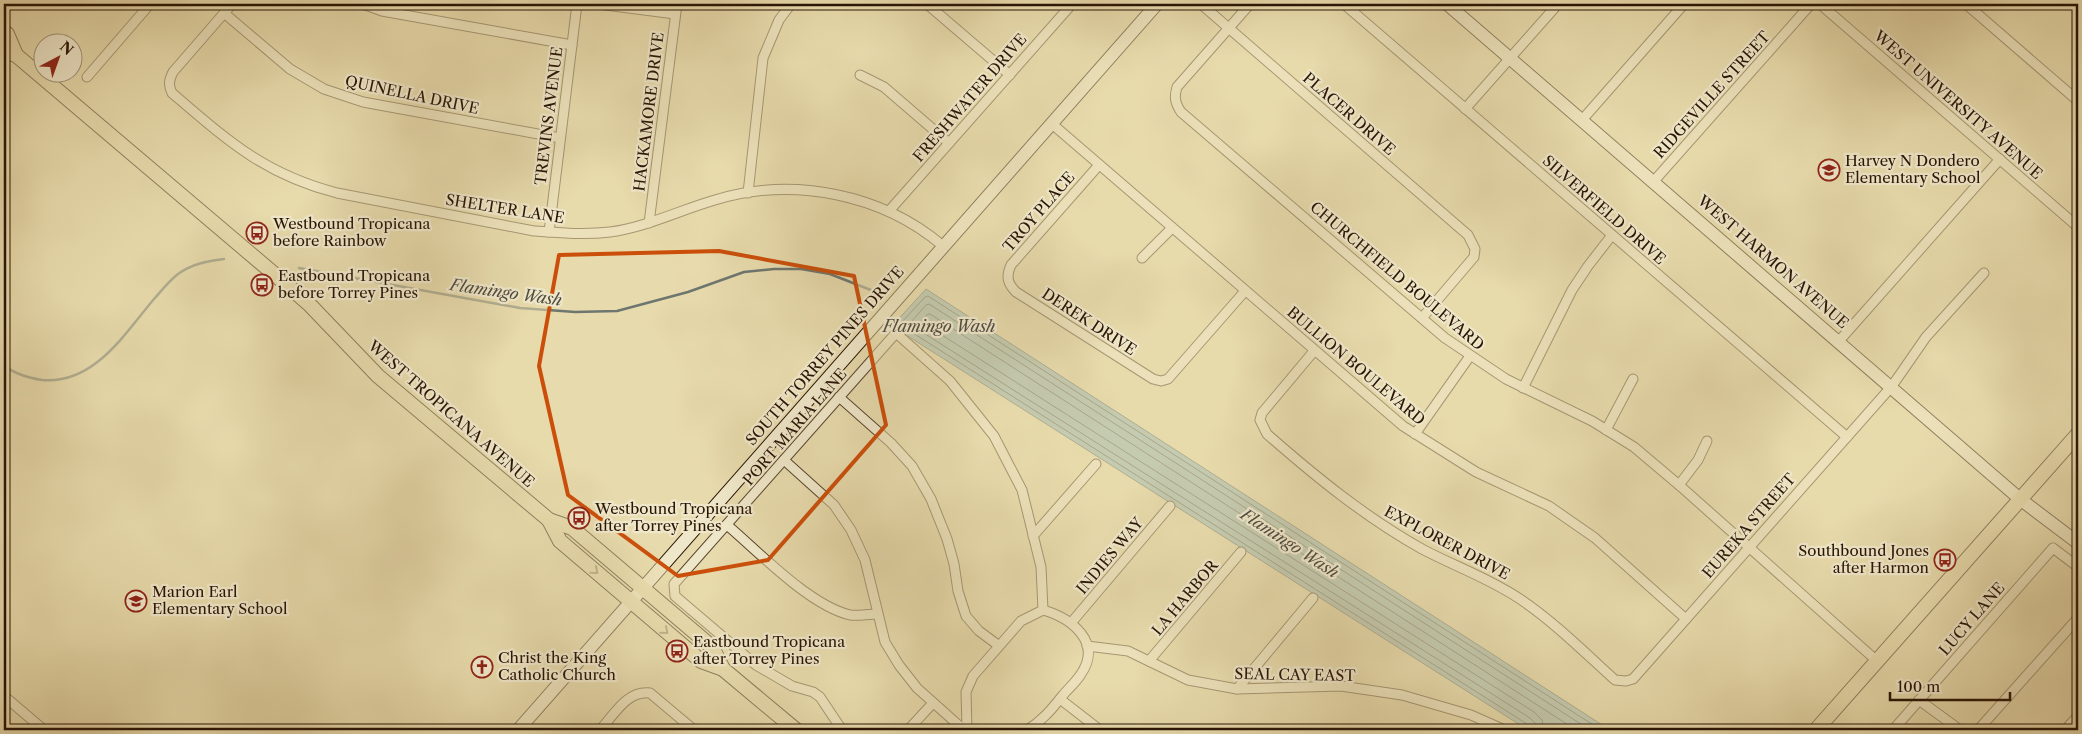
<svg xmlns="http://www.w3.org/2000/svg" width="2082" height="734" viewBox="0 0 2082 734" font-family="'Libre Caslon Text',serif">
  <rect width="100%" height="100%" fill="#e7daac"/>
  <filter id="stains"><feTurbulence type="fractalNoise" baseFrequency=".004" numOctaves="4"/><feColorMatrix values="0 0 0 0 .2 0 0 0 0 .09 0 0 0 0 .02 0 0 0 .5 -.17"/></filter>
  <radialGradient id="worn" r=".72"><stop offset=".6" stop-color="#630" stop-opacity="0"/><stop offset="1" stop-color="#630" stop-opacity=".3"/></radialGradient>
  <!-- water -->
  <path fill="#9bb8b5" stroke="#6d766f" d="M926 289 1610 730H1528L892 326Z"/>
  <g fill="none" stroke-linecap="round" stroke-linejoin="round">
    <!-- shore -->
    <g stroke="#62665d" stroke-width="1">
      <path d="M1530 730 1527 724 902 326 901 323 925 297 928 296 1601 730"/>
      <path d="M1536 730 1535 723 1530 718 911 325V322L926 305 929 304 1590 730"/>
      <path d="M1544 730 1542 720 1534 712 923 323 922 320 928 314H930L1576 730"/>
    </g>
    <!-- stream -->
    <g stroke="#6d766f" stroke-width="2.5">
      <path d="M299 268 520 308 575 312 617 311 688 292 744 272 774 269H801L830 274 881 294"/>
      <path d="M4 365C14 374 29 378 42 380 94 385 125 333 154 299 162 290 169 281 178 274 192 264 207 261 224 259"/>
    </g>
    <!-- street casing -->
    <g stroke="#58462f" stroke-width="11">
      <g id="street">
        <path d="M232 4 173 72C169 80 168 85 172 93 228 141 264 174 337 193L534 231C560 233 585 235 610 232 647 227 680 210 715 200 793 176 882 194 943 246"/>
        <path d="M363 4 382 11 572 45"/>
        <path d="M598 4 675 14"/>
        <path d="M927 4 1010 75"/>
        <path d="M1201 4 1468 235 1475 249 1474 257 1422 318"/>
        <path d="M1250 4 1177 87C1174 97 1175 103 1181 112L1445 338 1506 379 1592 421 1634 447 1679 485 1877 661"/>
        <path d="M1344 4 1847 437"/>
        <path d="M1820 4 2078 227"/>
        <path d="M1966 4 2078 101"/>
        <path d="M224 13 290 69 324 89 363 102 560 138"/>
        <path d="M860 75 884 87 949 143"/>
        <path d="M87 77 150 4"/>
        <path d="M1465 109 1558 4"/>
        <path d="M1582 120 1684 4"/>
        <path d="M1051 123 1403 426 1476 472 1549 506 1595 538 1686 619"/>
        <path d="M1099 165 1011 265C1006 276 1007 283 1016 292L1153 379 1161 381 1168 379 1245 291"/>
        <path d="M1654 181 1811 4"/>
        <path d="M748 193 763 58 779 20 791 4"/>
        <path d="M889 211 1072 4"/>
        <path d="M649 223 677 4"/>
        <path d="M549 232 577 4"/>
        <path d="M1142 258 1172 228"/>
        <path d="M1839 341 2000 159"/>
        <path d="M1314 351 1262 413 1260 420 1267 434C1316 477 1365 517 1422 549 1454 566 1489 578 1520 599 1554 622 1584 652 1615 680L1626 681 1633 679 1892 386 1926 337 1984 273"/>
        <path d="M1523 388 1572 290 1588 266 1612 235"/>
        <path d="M839 397 891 443 912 466 931 499 947 539 954 564 958 591 966 616 979 631 998 645"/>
        <path d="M1606 430 1633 379"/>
        <path d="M1415 434 1470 356"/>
        <path d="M784 460 834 505 851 530 865 560 885 642 899 665 917 688 964 730"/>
        <path d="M1679 485 1698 460 1707 441"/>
        <path d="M727 525C760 553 809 605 850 615 858 616 868 614 877 614"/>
        <path d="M1033 536 1096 464"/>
        <path d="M1071 623 1170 506"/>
        <path d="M1087 646 1128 651 1188 680 1237 689 1341 686 1402 695 1471 715 1505 730"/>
        <path d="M1149 661 1241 552"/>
        <path d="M1237 689 1313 598"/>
        <path d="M4 696 44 730"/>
        <path d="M1060 699 1100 730"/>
        <path d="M1919 700 1960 730"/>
        <path d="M600 730C614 715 627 690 650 693L694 730"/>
        <path d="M842 730 820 697 813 692 792 686 756 665 675 596 674 584 896 333 950 381 994 436 1009 465 1022 490 1041 567 1043 610"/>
        <path d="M908 730 933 703"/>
        <path d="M967 730 966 692 973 676 1021 621 1043 610C1071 618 1103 642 1081 674 1076 682 1069 688 1063 695 1052 709 1042 721 1027 730"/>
        <path d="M1893 730 2053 548 2078 567"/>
        <path d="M1978 730 2078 618"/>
        <path d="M2065 730 2078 716"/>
      </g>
    </g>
    <!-- secondary casing -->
    <g stroke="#281405" stroke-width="14">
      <g id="secondary">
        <path d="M1447 4 2020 499 2078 543"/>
        <path d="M518 730 1157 4"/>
      </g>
    </g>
    <!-- primary casing -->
    <g stroke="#281405" stroke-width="16">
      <g id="primary">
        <path d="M4 32 7 34 16 55"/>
        <path d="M4 52 16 55 280 279 309 304 378 376 549 520 572 528 712 647 723 669"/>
        <path d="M549 520 560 541 701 661 723 669 796 730"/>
        <path d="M1816 730 2078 434"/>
      </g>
    </g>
    <!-- street -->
    <use href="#street" stroke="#efe7c9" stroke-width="9"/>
    <!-- secondary -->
    <use href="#secondary" stroke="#efe7c9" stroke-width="12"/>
    <!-- primary -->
    <use href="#primary" stroke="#e7daac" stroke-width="14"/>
  </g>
  <!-- one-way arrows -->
  <defs><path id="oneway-chevron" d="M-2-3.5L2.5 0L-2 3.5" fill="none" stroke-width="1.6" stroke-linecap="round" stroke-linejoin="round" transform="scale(1.25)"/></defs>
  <g stroke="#918161">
    <use href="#oneway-chevron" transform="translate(595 571) rotate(40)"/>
    <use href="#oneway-chevron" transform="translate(665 631) rotate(40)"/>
  </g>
  <!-- marked area -->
  <path d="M0 0H2082V734H0ZM719 251 854 276 886 425 768 560 678 576 568 495 539 366 559 255Z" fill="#e7daac" fill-opacity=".55" fill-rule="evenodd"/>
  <path fill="none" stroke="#cb4f0b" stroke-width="4" stroke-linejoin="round" d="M719 251 854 276 886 425 768 560 678 576 568 495 539 366 559 255Z"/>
  <!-- icons -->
  <defs>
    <g id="school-ring" transform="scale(1.125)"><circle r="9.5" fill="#efe7c9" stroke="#8f2418" stroke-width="1.5"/><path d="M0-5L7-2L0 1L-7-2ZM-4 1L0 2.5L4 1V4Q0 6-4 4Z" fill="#8f2418"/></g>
    <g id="bus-ring" transform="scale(1.125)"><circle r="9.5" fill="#efe7c9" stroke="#8f2418" stroke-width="1.5"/><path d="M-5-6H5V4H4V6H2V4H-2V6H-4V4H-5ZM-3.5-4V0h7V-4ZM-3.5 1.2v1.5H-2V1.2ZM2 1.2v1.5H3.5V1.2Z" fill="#8f2418"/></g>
    <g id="church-ring" transform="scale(1.125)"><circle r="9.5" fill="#efe7c9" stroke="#8f2418" stroke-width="1.5"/><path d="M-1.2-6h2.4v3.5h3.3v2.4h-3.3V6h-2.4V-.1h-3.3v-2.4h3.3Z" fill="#8f2418"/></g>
  </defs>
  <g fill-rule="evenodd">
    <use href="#school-ring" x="1829" y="170"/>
    <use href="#bus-ring" x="257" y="233"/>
    <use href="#bus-ring" x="262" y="285"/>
    <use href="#bus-ring" x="579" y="518"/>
    <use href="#bus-ring" x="1945" y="560"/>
    <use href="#school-ring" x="136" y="601"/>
    <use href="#bus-ring" x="677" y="651"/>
    <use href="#church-ring" x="482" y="667"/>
  </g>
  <g text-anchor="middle" stroke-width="4.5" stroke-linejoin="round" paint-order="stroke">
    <!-- street labels -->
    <g font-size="15" fill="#281405" stroke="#efe7c9">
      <text transform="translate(412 95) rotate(12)" y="5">QUINELLA DRIVE</text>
      <text transform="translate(1712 95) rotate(-48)" y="5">RIDGEVILLE STREET</text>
      <text transform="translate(970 98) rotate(-49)" y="5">FRESHWATER DRIVE</text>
      <text transform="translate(1958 105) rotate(41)" y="5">WEST UNIVERSITY AVENUE</text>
      <text transform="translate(649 112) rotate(-83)" y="5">HACKAMORE DRIVE</text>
      <text transform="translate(1349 114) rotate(41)" y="5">PLACER DRIVE</text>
      <text transform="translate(549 116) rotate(-83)" y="5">TREVINS AVENUE</text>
      <text transform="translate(505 209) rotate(9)" y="5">SHELTER LANE</text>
      <text transform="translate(1604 210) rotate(41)" y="5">SILVERFIELD DRIVE</text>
      <text transform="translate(1039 212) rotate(-49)" y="5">TROY PLACE</text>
      <text transform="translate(1773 262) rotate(41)" y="5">WEST HARMON AVENUE</text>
      <text transform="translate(1397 276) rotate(40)" y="5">CHURCHFIELD BOULEVARD</text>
      <text transform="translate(1089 322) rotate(33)" y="5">DEREK DRIVE</text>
      <text transform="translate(825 356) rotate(-49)" y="5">SOUTH TORREY PINES DRIVE</text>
      <text transform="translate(1356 366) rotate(40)" y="5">BULLION BOULEVARD</text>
      <text transform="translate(451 414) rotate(41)" y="5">WEST TROPICANA AVENUE</text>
      <text transform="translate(795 427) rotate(-49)" y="5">PORT MARIA LANE</text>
      <text transform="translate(1749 526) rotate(-49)" y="5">EUREKA STREET</text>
      <text transform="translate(1447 543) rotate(28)" y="5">EXPLORER DRIVE</text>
      <text transform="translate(1110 556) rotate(-50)" y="5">INDIES WAY</text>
      <text transform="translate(1185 598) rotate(-50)" y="5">LA HARBOR</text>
      <text transform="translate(1972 619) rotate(-49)" y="5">LUCY LANE</text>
      <text transform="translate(1295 675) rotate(1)" y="5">SEAL CAY EAST</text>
    </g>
    <!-- poi labels -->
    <g font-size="15" fill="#281405" stroke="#efe7c9" text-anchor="start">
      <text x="1845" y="166">Harvey N Dondero<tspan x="1845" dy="17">Elementary School</tspan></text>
      <text x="273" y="229">Westbound Tropicana<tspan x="273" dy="17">before Rainbow</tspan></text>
      <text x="278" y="281">Eastbound Tropicana<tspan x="278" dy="17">before Torrey Pines</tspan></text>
      <text x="595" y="514">Westbound Tropicana<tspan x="595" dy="17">after Torrey Pines</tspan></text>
      <text x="1929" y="556" text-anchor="end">Southbound Jones<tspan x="1929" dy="17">after Harmon</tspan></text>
      <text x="152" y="597">Marion Earl<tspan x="152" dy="17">Elementary School</tspan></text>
      <text x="693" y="647">Eastbound Tropicana<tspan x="693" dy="17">after Torrey Pines</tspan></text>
      <text x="498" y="663">Christ the King<tspan x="498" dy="17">Catholic Church</tspan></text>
    </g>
    <!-- water labels -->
    <g font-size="16" font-style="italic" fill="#504d43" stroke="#efe7c9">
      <text transform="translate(506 292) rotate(8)" y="6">Flamingo Wash</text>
      <text x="939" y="332">Flamingo Wash</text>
      <text transform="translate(1290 543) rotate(33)" y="6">Flamingo Wash</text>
    </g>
  </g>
  <!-- margin -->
  <rect width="2082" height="734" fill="none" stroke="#e7daac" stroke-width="20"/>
  <rect x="5" y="5" width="2072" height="724" fill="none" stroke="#281405" stroke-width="2.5"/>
  <rect x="10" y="10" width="2062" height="714" fill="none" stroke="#281405"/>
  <!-- north arrow -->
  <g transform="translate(58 58) rotate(41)"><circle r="24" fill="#efe7c9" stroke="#9f937b"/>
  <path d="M0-4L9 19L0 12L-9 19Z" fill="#8f2418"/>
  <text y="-8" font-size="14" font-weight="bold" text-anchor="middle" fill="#281405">N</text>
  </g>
  <!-- scale -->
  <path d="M1890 692v8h120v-8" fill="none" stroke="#281405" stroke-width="2.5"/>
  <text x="1897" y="692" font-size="15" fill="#281405" stroke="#efe7c9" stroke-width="4" paint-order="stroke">100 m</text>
  <rect width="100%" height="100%" filter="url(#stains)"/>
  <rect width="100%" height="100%" fill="url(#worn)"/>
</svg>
